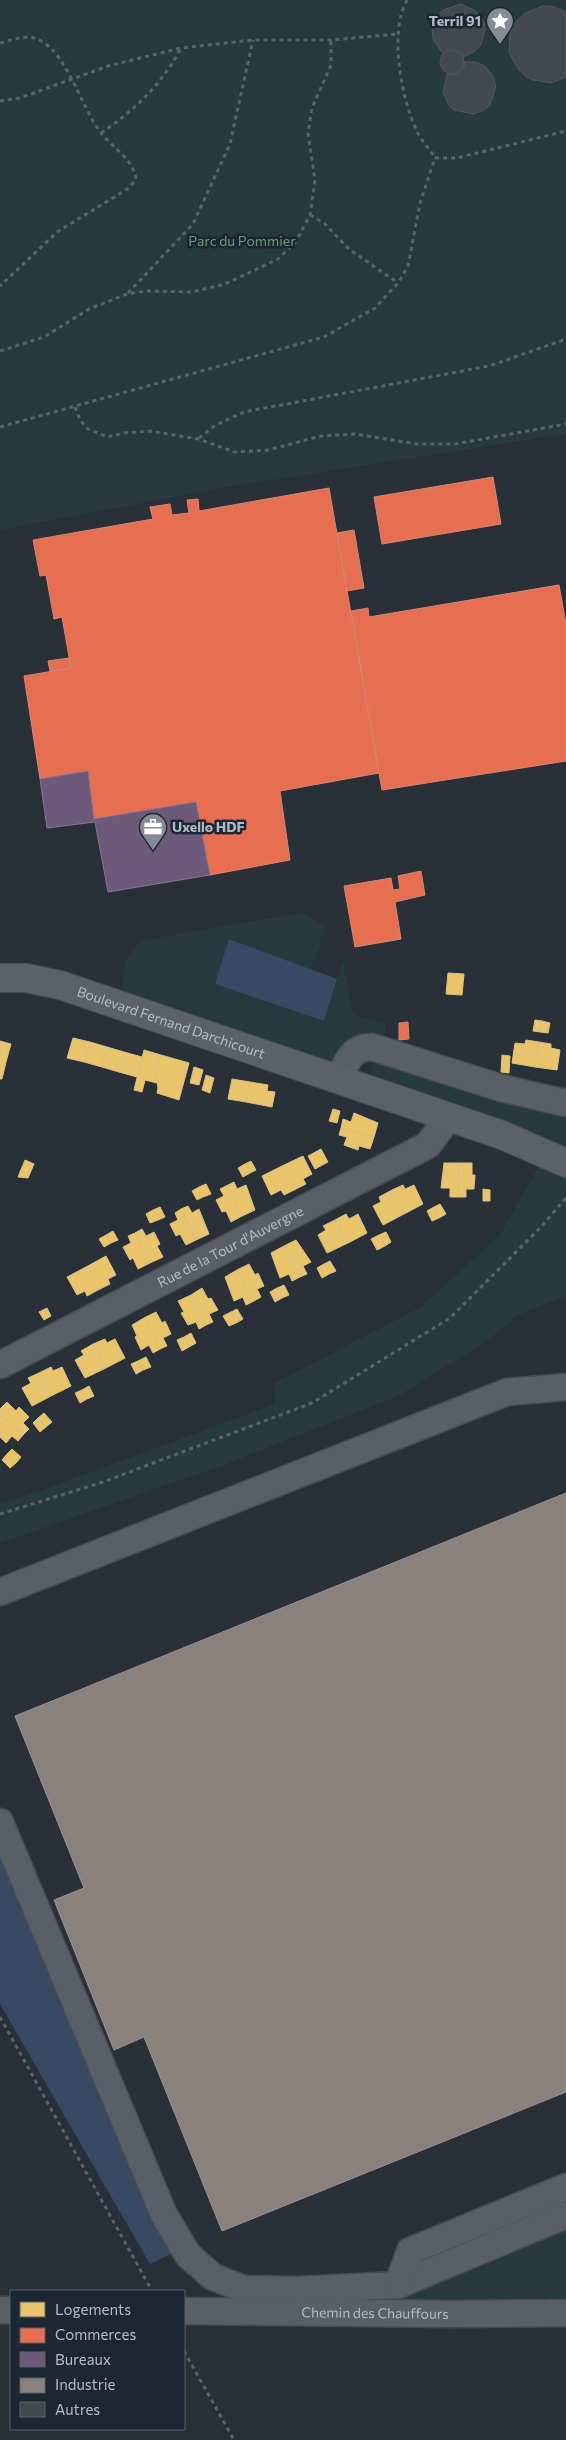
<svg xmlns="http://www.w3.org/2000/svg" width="566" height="2440" viewBox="0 0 566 2440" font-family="Commissioner,sans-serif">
  <rect width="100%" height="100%" fill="#2a3038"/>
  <!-- green -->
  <g fill="#273a3e">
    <path d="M0 0H566V434L222 488 0 530Z"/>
    <path d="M304 912 326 927 312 970 230 940 215 984 324 1021 343 960 353 1014 385 1024V1042L332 1066 123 995C121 975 125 951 144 940Z"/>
    <path d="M375 1055 566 1108V1296L518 1315 483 1344 398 1396 224 1465 0 1543V1503L37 1492 275 1404 273 1384 421 1307 500 1235 538 1168 548 1155 368 1080Z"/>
    <path d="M566 2229V2305L548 2306 549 2297 471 2303 347 2307 351 2298Z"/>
  </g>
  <!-- water -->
  <g fill="#384963">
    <path d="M229 939 337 979 324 1021 215 984Z"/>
    <path d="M0 1852 173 2253 150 2264 0 2004Z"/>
  </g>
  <!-- homes -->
  <g fill="#e9c46a" stroke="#d9c286">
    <path d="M448 973 464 974 462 995 446 994Z"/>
    <path d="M535 1020 542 1021 540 1032 533 1031Z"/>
    <path d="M542 1021 550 1023 548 1033 540 1032Z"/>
    <path d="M73 1038 90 1042 84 1062 67 1058Z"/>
    <path d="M526 1040 539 1042 535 1067 512 1063 515 1043 525 1044Z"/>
    <path d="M0 1041 11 1044 6 1062 0 1061Z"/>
    <path d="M90 1042 107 1047 102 1067 84 1062Z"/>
    <path d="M539 1042 551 1044V1048L560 1050 557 1070 535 1067Z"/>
    <path d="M107 1047 124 1052 119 1072 102 1067Z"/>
    <path d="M144 1050 161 1055 156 1075 157 1083 145 1080 142 1092 134 1090Z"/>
    <path d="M124 1052 142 1057 137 1077 119 1072Z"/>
    <path d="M161 1055 189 1063 179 1100 157 1093 158 1088 156 1075Z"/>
    <path d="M502 1055 510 1056 509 1073 501 1072Z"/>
    <path d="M0 1061 6 1062 2 1079H0Z"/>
    <path d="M194 1067 203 1070 199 1085 190 1083Z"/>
    <path d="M206 1075 214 1078 210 1093 202 1090Z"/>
    <path d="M232 1079 250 1082 246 1102 228 1099Z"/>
    <path d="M250 1082 268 1085 267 1091 275 1092 272 1107 246 1102Z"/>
    <path d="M333 1109 340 1111 337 1123 329 1121Z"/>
    <path d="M354 1113 378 1123 374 1137 341 1128 343 1119 351 1122Z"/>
    <path d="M341 1128 374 1137 370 1149 359 1146 358 1150 344 1145 347 1137 339 1135Z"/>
    <path d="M321 1149 328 1162 315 1169 308 1156Z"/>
    <path d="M303 1156 312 1174 303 1179 306 1184 294 1190 282 1166Z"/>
    <path d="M25 1160 34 1164 31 1171 20 1172Z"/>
    <path d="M251 1161 256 1170 250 1173 245 1164Z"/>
    <path d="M444 1163H459L458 1197H450V1188H441Z"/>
    <path d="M459 1163H472V1175H475L474 1189H466V1197H458Z"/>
    <path d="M245 1164 250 1173 243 1177 238 1168Z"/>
    <path d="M282 1166 294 1190 284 1195 281 1190 271 1195 262 1176Z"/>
    <path d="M31 1171 28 1178 18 1177 20 1172Z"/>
    <path d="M234 1182 237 1189 246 1185 255 1210 242 1216 226 1186Z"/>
    <path d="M206 1184 211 1194 203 1197 199 1187Z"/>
    <path d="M403 1185 405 1189 414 1185 423 1204 404 1214 392 1190Z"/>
    <path d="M226 1186 242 1216 231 1222 226 1211 222 1212 216 1200 224 1196 220 1189Z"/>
    <path d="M199 1187 203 1197 197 1200 192 1191Z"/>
    <path d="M483 1189 490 1190V1201H483Z"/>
    <path d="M392 1190 404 1214 383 1225 373 1206 381 1202 379 1197Z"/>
    <path d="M440 1204 446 1214 439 1218 434 1207Z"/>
    <path d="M188 1206 192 1213 199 1209 209 1234 196 1240 181 1209Z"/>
    <path d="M160 1207 165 1217 158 1220 153 1210Z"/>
    <path d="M434 1207 439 1218 432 1221 427 1211Z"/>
    <path d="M181 1209 196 1240 186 1245 180 1234 176 1236 170 1224 178 1220 175 1213Z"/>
    <path d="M153 1210 158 1220 150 1223 146 1214Z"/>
    <path d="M346 1214 349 1219 358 1214 367 1233 348 1243 335 1220Z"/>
    <path d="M335 1220 348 1243 327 1253 318 1235 326 1230 323 1226Z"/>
    <path d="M142 1229 146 1236 154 1232 160 1244 157 1246 163 1257 150 1263 135 1233Z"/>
    <path d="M113 1231 118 1240 111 1243 106 1235Z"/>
    <path d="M386 1232 391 1242 385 1246 379 1235Z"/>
    <path d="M135 1233 150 1263 138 1269 133 1258 130 1260 123 1247 131 1243 128 1236Z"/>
    <path d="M106 1235 111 1243 104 1247 99 1239Z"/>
    <path d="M379 1235 385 1246 377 1250 371 1239Z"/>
    <path d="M296 1240 311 1262 303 1266 307 1274 300 1277 284 1246Z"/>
    <path d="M284 1246 300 1277 292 1281 289 1274 280 1278 271 1253Z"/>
    <path d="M106 1256 116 1275 108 1279 110 1284 98 1290 86 1267Z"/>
    <path d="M330 1261 336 1271 329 1274 324 1264Z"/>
    <path d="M249 1264 255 1275 258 1273 264 1286 257 1289 261 1297 254 1301 237 1270Z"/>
    <path d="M324 1264 329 1274 322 1278 317 1268Z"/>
    <path d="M86 1267 98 1290 87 1296 85 1291 77 1295 67 1277Z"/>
    <path d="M237 1270 254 1301 246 1305 243 1297 234 1301 225 1277Z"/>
    <path d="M284 1285 289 1295 282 1298 277 1288Z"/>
    <path d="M202 1288 208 1299 211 1298 218 1310 209 1314 213 1322 206 1325 191 1295Z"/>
    <path d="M277 1288 282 1298 275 1302 270 1292Z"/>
    <path d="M191 1295 206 1325 199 1329 196 1322 188 1325 181 1313 184 1312 178 1301Z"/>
    <path d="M47 1308 51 1316 44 1320 39 1312Z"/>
    <path d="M237 1309 243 1319 236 1323 231 1312Z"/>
    <path d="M156 1312 162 1323 165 1321 171 1334 163 1338 167 1346 160 1349 144 1318Z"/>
    <path d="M231 1312 236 1323 229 1326 223 1316Z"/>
    <path d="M144 1318 160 1349 153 1353 149 1345 141 1350 135 1337 137 1336 132 1325Z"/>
    <path d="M191 1333 196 1343 189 1347 184 1337Z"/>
    <path d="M184 1337 189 1347 182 1351 177 1340Z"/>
    <path d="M105 1339 107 1343 115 1339 125 1358 106 1368 93 1344Z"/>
    <path d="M93 1344 106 1368 85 1378 75 1360 84 1355 81 1351Z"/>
    <path d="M146 1357 151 1367 143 1370 138 1361Z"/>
    <path d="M138 1361 143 1370 136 1374 131 1364Z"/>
    <path d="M51 1367 53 1371 62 1367 71 1386 51 1396 39 1373Z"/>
    <path d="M39 1373 51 1396 32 1406 22 1388 31 1383 28 1378Z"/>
    <path d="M89 1386 94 1396 87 1399 82 1390Z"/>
    <path d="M82 1390 87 1399 80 1403 75 1393Z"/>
    <path d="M7 1402 16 1411 19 1407 29 1417 23 1423 29 1429 23 1435 0 1414V1409Z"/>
    <path d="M44 1413 52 1422 46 1427 38 1418Z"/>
    <path d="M0 1414 23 1435 18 1441 12 1436 6 1443 0 1437Z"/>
    <path d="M38 1418 46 1427 40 1432 33 1423Z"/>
    <path d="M12 1449 21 1457 16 1463 7 1454Z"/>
    <path d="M7 1454 16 1463 10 1468 2 1460Z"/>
  </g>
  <!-- shops -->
  <g fill="#e76f51" stroke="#d88675">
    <path d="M493 477 501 524 382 544 374 497Z"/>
    <path d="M329 488 379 773 280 791 290 860 210 875 196 802 94 819 88 771 40 779 24 676 71 668 62 617 54 619 46 575 40 576 33 540 153 519 150 507 170 504 172 515 189 513 187 500 198 499 199 511Z"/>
    <path d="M354 530 364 588 347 591 337 533Z"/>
    <path d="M559 585 566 624V761L382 790 351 611 368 608 369 617Z"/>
    <path d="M69 658 71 668 50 671 48 661Z"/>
    <path d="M421 871 425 895 395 902 401 939 355 947 344 886 391 878 393 890 400 889 398 876Z"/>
    <path d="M408 1022 409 1039 399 1040V1023Z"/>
  </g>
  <!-- offices -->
  <path fill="#6d597a" stroke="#827792" d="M88 771 94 819 196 802 210 875 108 892 95 822 47 828 40 779Z"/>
  <!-- industry -->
  <path fill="#8a817c" stroke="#979393" d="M566 1493V2092L222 2231 144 2037 114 2050 54 1900 84 1888 15 1716Z"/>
  <!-- building -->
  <g fill="#444950" stroke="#52575f">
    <path d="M461 4 476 11 484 22 485 29 481 45 474 52 463 57 462 53 450 48 444 53 441 51 433 39 432 30 434 20 443 10Z"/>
    <path d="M542 6H551L566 12V77L552 83 533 80 525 76 518 69 509 52 510 33 514 24 524 14Z"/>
    <circle cx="452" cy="62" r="12"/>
    <path d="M464 62H476L485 66 493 76 496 86 490 105 482 111 473 114 454 110 449 105 443 93 447 74 455 75 465 66Z"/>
  </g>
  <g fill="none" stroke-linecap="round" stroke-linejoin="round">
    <!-- minor casing -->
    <g stroke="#484c53" stroke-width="29">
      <g id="minor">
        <path d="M339 1079C347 1062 351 1047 372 1047L501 1088 566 1103"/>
        <path id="s1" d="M0 1365 428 1145 449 1117"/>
        <path d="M0 1592 507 1392 566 1387"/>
        <path d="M0 1822 164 2215 188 2255 213 2277 244 2289 298 2290 398 2285 566 2215"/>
        <path d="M398 2285 410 2251 566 2187"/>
        <path d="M0 2310H11"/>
        <path id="s2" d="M184 2311 452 2314 566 2313"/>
      </g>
    </g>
    <!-- major casing -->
    <g stroke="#484c55" stroke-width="30">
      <g id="major">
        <path id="s3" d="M0 978H26L60 985 502 1135 566 1163"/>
      </g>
    </g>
    <!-- path -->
    <g stroke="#5d636a" stroke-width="3" stroke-dasharray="4 4" stroke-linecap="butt">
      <path d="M407 0C389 31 401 97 416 129 420 139 429 148 435 158"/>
      <path d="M0 43C14 40 28 33 41 41 68 55 82 110 102 134 114 149 133 159 136 179L129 188 57 232 0 286"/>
      <path d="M0 101 20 98 108 66 181 48 253 40H331L398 34"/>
      <path d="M101 133C135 110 162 84 181 48"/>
      <path d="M435 158H457L566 131"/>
      <path d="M310 215 324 223 349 249 398 283"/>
      <path d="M128 293 193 224 230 144 253 40"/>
      <path d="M0 351 44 337 89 309 127 294 146 291 192 292 225 284 278 259 295 243 310 215 315 180 308 133 312 108 331 65V40"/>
      <path d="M75 407 80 420 88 429 107 437 124 433 150 431 198 439 235 452 268 450 321 436 355 434 417 444H455L566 424"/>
      <path d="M0 427 324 337 375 308 398 283 408 266 420 203 435 158"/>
      <path d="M199 438 216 425 244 412 489 366 566 339"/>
      <path d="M0 1514 103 1482 312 1403 450 1318 540 1228 566 1198"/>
      <path d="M0 2017 152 2291"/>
      <path d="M184 2351 234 2440"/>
    </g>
    <!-- minor -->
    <use href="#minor" stroke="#5a5e66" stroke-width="26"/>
    <!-- major -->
    <use href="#major" stroke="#5c6168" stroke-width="28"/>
  </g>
  <!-- icons -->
  <defs>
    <g id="sight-pin" transform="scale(1.4375)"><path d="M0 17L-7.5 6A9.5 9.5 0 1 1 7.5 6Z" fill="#848b96" stroke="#1d2633"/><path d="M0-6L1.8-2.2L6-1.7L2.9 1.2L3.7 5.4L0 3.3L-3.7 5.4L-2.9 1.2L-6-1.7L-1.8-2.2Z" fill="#fff"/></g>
    <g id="office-pin" transform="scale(1.4375)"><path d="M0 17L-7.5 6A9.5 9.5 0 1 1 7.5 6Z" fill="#848b96" stroke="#1d2633"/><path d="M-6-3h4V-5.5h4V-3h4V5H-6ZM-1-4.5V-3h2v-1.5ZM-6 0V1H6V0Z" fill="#fff"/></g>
  </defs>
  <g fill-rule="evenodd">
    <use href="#sight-pin" x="500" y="21"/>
    <use href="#office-pin" x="153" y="827"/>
  </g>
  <g text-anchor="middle" stroke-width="5" stroke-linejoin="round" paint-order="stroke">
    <!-- poi labels -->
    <g font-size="14" font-weight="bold" fill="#b4bcc9" stroke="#1d2633" text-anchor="end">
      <text x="481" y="26">Terril 91</text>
      <text x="172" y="832" text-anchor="start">Uxello HDF</text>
    </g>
    <!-- park labels -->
    <g font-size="14" fill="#6b9a76" stroke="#1d2633">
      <text x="242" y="246">Parc du Pommier</text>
    </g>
    <!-- street labels -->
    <g font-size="14" fill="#b4bcc9" stroke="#1d2633">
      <text dy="5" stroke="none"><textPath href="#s3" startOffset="178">Boulevard Fernand Darchicourt</textPath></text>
      <text dy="5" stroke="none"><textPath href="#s1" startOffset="259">Rue de la Tour d'Auvergne</textPath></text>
      <text dy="5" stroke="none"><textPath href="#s2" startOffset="191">Chemin des Chauffours</textPath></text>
    </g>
  </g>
  <!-- legend -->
  <rect x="10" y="2290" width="175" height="140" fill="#1d2633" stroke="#59626f"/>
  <rect x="20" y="2302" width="25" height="15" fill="#e9c46a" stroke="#59626f"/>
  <text x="55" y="2315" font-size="15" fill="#b4bcc9">Logements</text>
  <rect x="20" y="2328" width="25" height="15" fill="#e76f51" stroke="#59626f"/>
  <text x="55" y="2340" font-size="15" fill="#b4bcc9">Commerces</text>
  <rect x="20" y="2352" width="25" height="15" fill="#6d597a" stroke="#59626f"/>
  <text x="55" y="2365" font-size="15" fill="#b4bcc9">Bureaux</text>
  <rect x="20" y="2378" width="25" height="15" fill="#8a817c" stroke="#59626f"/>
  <text x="55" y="2390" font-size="15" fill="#b4bcc9">Industrie</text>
  <rect x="20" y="2402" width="25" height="15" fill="#444950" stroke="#59626f"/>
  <text x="55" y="2415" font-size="15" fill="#b4bcc9">Autres</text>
</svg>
